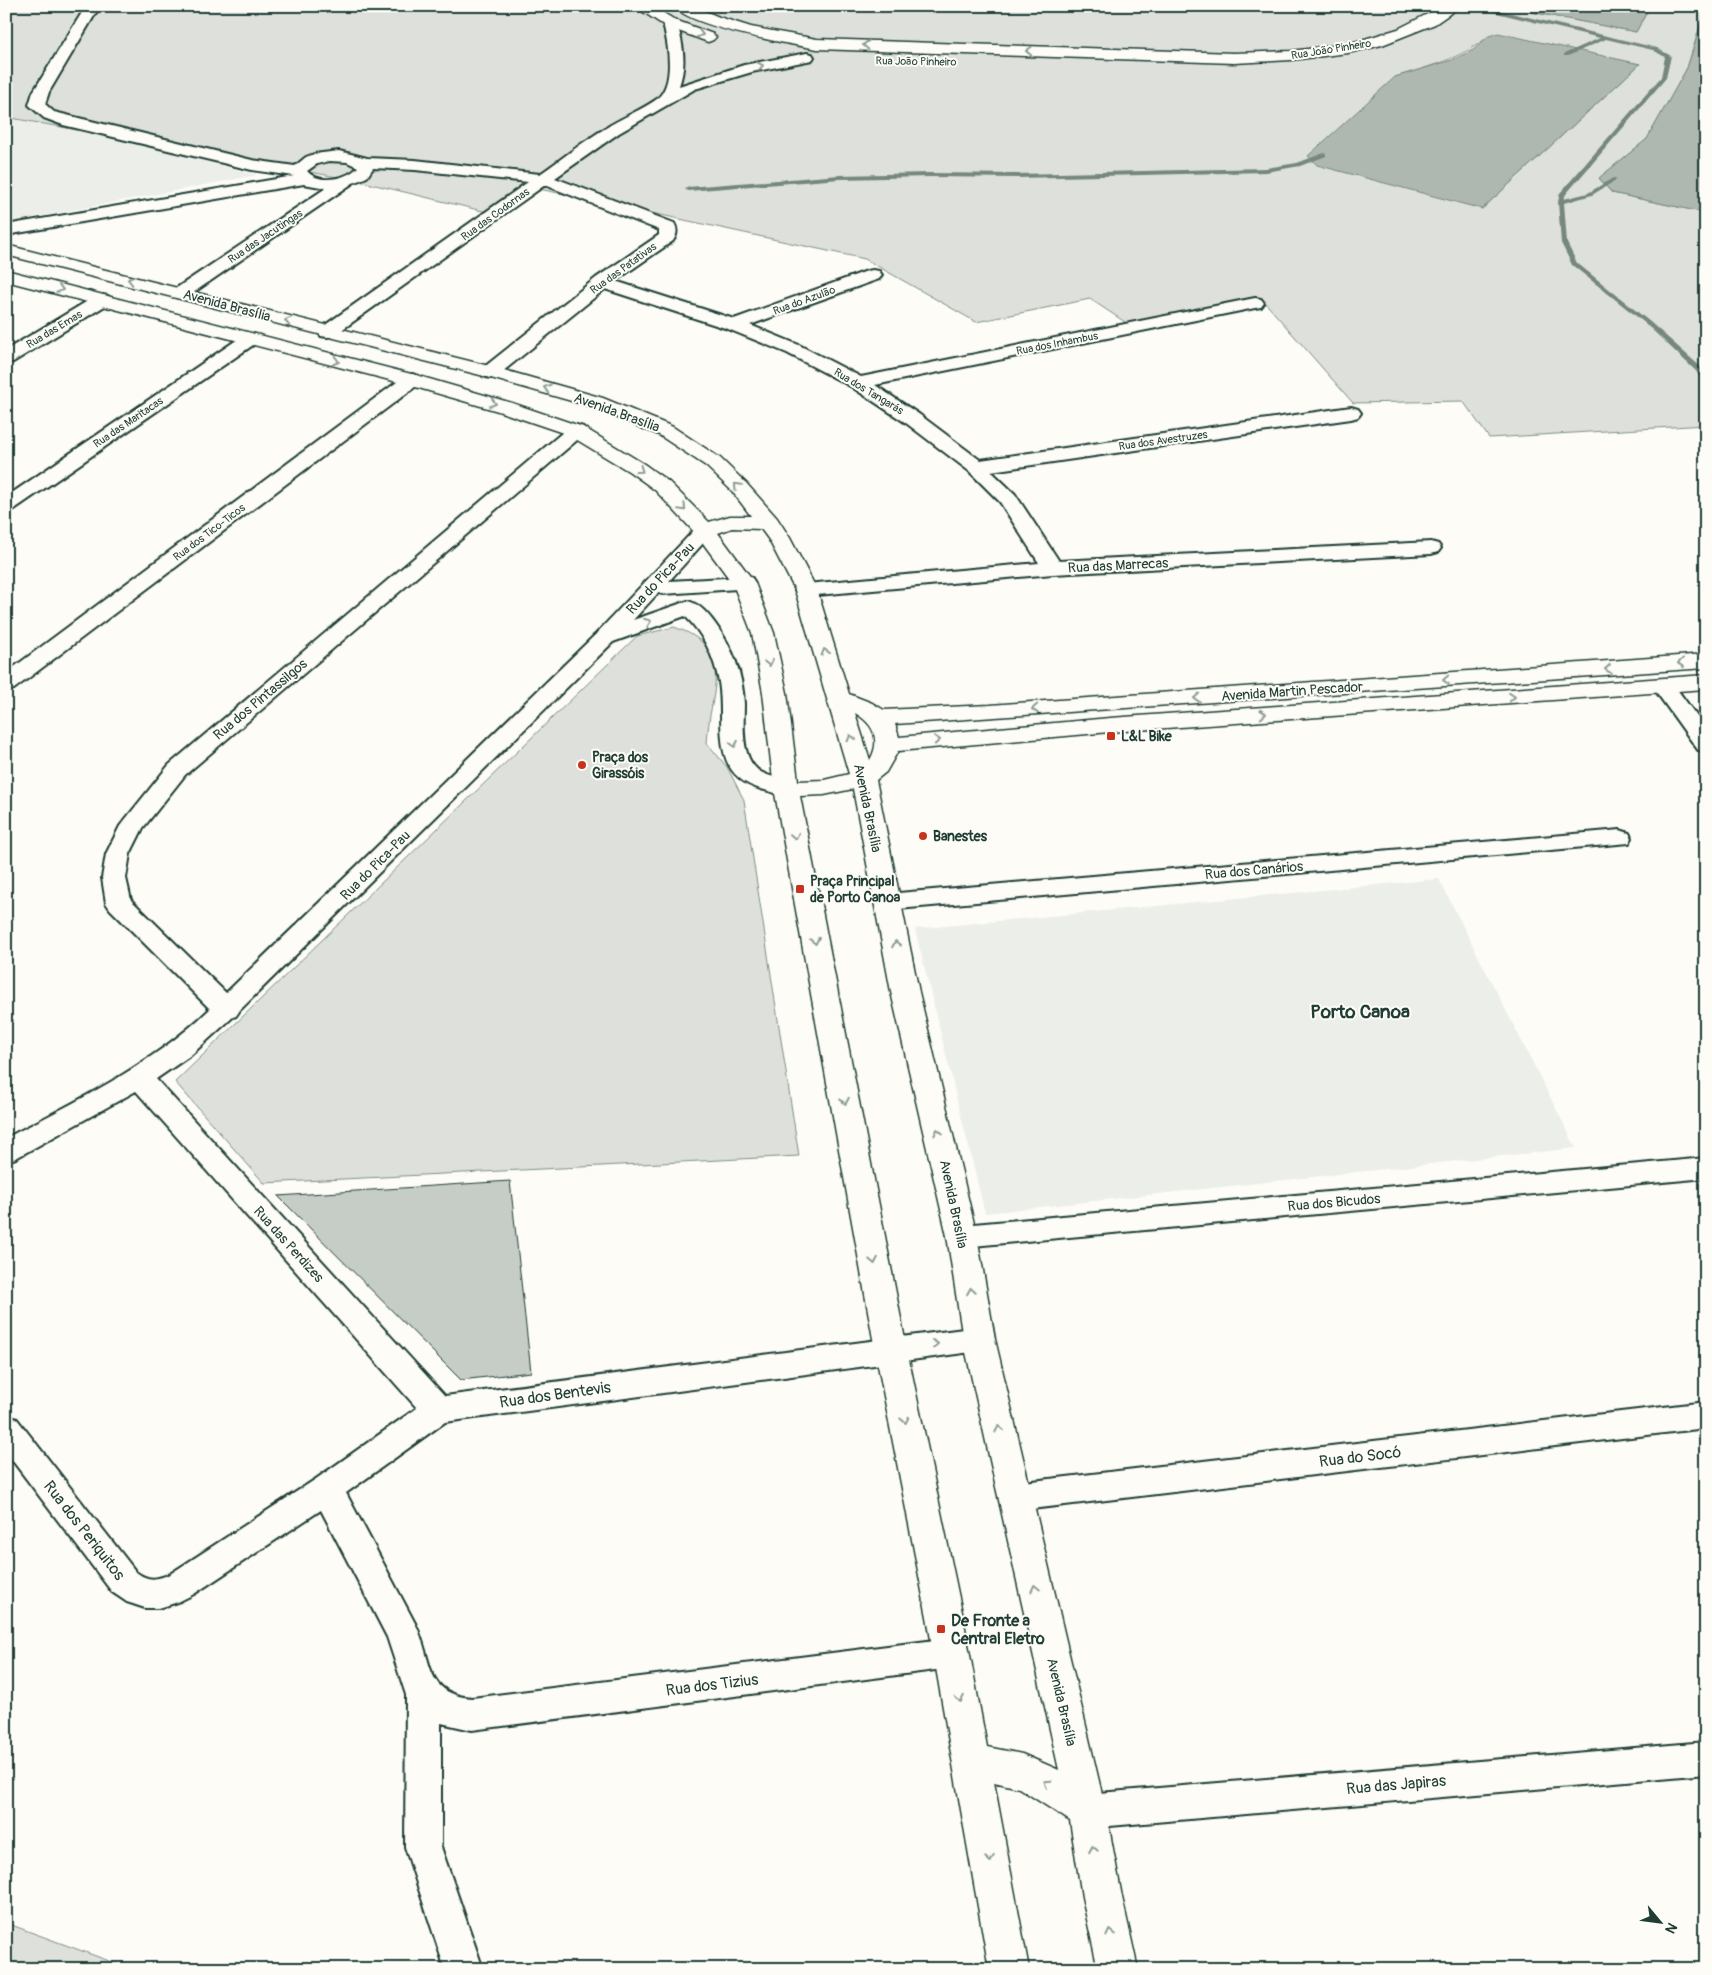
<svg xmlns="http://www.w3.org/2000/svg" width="1712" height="1975" viewBox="0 0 1712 1975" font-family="Pangolin,sans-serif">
  <rect width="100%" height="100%" fill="#fdfcf7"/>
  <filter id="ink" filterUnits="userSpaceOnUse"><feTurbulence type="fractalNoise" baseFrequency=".02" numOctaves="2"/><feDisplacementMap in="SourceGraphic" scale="10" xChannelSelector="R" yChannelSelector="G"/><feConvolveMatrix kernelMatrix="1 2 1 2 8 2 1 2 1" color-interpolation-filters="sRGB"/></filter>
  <g filter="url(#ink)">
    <!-- built -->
    <g fill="#eceee9">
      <path d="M22 113 257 175 6 223V120Z"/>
      <path d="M1439 879 1576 1148 985 1213 915 929Z"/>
    </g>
    <!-- green -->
    <g fill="#dde0db" stroke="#7e8e88" fill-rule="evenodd">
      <path d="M6 6H1535L1531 12 1636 32 1650 6H1706L1687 68 1647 139 1599 178 1612 193 1706 213V425L1489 438 1463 401 1353 403 1261 298 1128 324 1090 299 976 322 865 259 573 196 539 189 499 215 359 181 6 117ZM1489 36 1640 64 1482 209 1395 77C1430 66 1461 59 1489 36Z"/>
      <path d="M674 627C716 641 720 665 712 705 709 718 708 731 707 743L727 767 744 800 799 1156 264 1183 175 1082 637 636Z"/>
      <path d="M6 1923 131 1969H6Z"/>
    </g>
    <!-- water -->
    <g fill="#aeb8b1" stroke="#75877f">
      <path d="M1535 6H1650L1636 32 1531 12Z"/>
      <path d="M1706 10V213L1612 193 1599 178 1647 139 1687 68Z"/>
      <path d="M1498 33 1640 64 1482 209 1317 165 1308 156 1395 77 1452 60 1473 50 1489 36Z"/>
    </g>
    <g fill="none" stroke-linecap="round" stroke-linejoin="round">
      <!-- stream -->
      <g fill="#75877f" fill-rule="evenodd">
        <path d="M1486 7 1657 48 1671 56 1666 78 1566 194 1564 199 1588 193 1613 178 1618 179 1592 195 1564 203 1567 243 1577 263 1650 322 1702 368 1706 375V383H1703L1696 371 1646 324 1572 265 1561 243 1558 202 1560 193 1661 77 1665 57 1653 50 1606 39 1568 56H1564V54L1600 38 1484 10 1483 9Z"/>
        <path d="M1324 153 1326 154V156L1300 166 1266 172 1018 178 930 177 840 179 688 191 685 189 688 187 840 175 930 173 1018 174 1266 168 1297 163Z"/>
      </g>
    </g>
    <!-- building -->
    <path fill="#c6cdc7" stroke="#1f3d34" d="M510 1181 531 1372 461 1380 278 1196Z"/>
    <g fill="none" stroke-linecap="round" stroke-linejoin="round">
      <!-- minor casing -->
      <g stroke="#1f3d34" stroke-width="4">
        <g id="minor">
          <path d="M86 6H100L49 92 45 104 54 112 252 160 295 166 306 157 314 154 339 151 367 158 415 160 540 174C563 158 585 140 609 126 620 119 653 104 659 97 675 80 668 43 663 23L665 20H675L677 23C683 44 687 64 679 86L744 65 807 53 812 54 814 57 812 60 752 72 695 89 619 133 555 178 674 223C678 229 677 235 673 241L615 281 734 319 867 271 873 270 879 271 882 275 879 279 750 325 799 345 861 377 1255 298 1261 299 1264 303 1261 307 1255 308 875 385 920 415 980 460 1351 407 1358 409 1361 413 1358 417 1351 419 991 471 1015 494 1059 561 1431 542 1438 544 1441 548 1438 552 1431 554 1053 574 806 596 798 595 795 590 798 585 806 584 1039 563 1000 502 969 471 906 423 852 387 787 353 728 329 605 289 497 376 490 378 483 376 481 372 483 368 596 278 659 235V230L545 185 333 336 327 337 321 336 318 332 321 328 528 182 415 170 373 168 367 177 353 183 187 297 181 298 175 297 172 293 175 289 326 188 304 184 6 235V225L294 176 252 170 63 125 44 118 29 105 33 92ZM329 161 347 162 358 167C347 179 319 185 307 171L317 164Z"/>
          <path d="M102 295 108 296 111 300 108 304 13 362 6 363V350L96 296Z"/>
          <path d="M250 334 256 335 259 339 256 343 13 510 6 512V497L244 335Z"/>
          <path d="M412 374 419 376 421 380 419 384 14 689 6 691V673L405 376Z"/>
          <path d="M576 425 583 427 586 431 583 435 185 775 143 828 130 854 126 878 131 900 226 993 595 635 698 526 705 524 712 526 715 530 669 581 744 577 752 578 755 583 752 588 663 594 658 593 633 620 688 601C700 604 709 615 716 625 733 648 743 675 744 704 744 720 742 738 747 753 757 785 787 772 798 788L794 793C783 796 772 792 761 789 708 774 726 723 719 682 714 657 704 634 685 616L613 642 240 1010 236 1016 233 1017 191 1055 156 1079 445 1396 979 1327 990 1331 994 1339 990 1347 979 1351 445 1422 346 1493 416 1625C433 1661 424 1694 472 1698L951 1638 963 1642 968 1653 963 1664 951 1668 472 1730 441 1723V1847L483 1969H445L405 1847 406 1695 387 1637 321 1510 194 1594 178 1602 159 1608H145L127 1602 112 1592 6 1452V1415L17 1419 136 1572C148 1581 156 1580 170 1574L316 1479 417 1408 136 1091 16 1158 6 1161V1138C77 1101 152 1065 210 1009L110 909 106 903 102 878 106 854 120 826 169 765 569 427Z"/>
          <path d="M1663 679 1671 681 1706 729V752L1698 750 1652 686 1655 681Z"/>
          <path d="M1620 830 1629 833 1632 838 1629 843 887 910 878 908 874 902 878 896 887 894Z"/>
          <path d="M1706 1158V1178L962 1247 952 1244 947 1236 952 1228 962 1225Z"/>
          <path d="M1706 1402V1428L1015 1511 1003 1507 999 1497 1003 1487 1015 1483Z"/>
          <path d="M1706 1742V1774L1087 1828 1074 1823 1069 1811 1074 1799 1087 1794Z"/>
        </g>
      </g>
      <!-- tertiary casing -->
      <g stroke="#1f3d34" stroke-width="3">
        <g id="tertiary">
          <path d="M634 6H652L675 20 713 34 716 37 713 40 708 42 665 26Z"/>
          <path d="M674 6H693L719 17 751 27 817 39 1234 53 1291 51 1348 44 1398 29 1443 6H1461L1435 24 1382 45 1348 53 1291 60 1234 63 817 49C789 44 689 27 674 6Z"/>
          <path d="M6 245 497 368 603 398 673 427 720 458 746 483 777 518 790 538 817 590 849 694 872 703 884 710 990 705 1706 654V668L895 724 899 737 1110 718 1706 675V689L1110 732 898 751 886 772 876 780 919 992 977 1236 995 1339 1106 1811 1122 1897 1138 1969H1098L1082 1897 1070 1821 1019 1788 994 1782 1029 1969H989L927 1617 875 1350 774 788 763 693 752 633 733 584 697 535 655 490 630 472 569 435 498 411 405 384 6 281V270L419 376 512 403 583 427 644 464 669 482 709 522 730 516H751L732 491 706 466 659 435 589 406 484 376 6 255ZM732 528 761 529 769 540 795 590 849 774 824 780 798 781 787 693 774 633 755 583 718 533ZM855 713C874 724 881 740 870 760ZM853 789 891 992 947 1236 963 1339 1059 1770 1022 1754 987 1747 963 1617 907 1350 800 796 824 795Z"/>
        </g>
      </g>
      <!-- minor -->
      <use href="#minor" fill="#fdfcf7" fill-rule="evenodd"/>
      <!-- tertiary -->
      <use href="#tertiary" fill="#fdfcf7" fill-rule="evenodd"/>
    </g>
    <!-- one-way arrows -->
    <defs><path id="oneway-chevron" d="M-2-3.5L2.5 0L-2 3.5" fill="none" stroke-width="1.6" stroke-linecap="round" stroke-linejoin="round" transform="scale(1.25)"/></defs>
    <g stroke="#8e9c96">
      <use href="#oneway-chevron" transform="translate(700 34) rotate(17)"/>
      <use href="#oneway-chevron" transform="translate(866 45) rotate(-177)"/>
      <use href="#oneway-chevron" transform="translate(1029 51) rotate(-178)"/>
      <use href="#oneway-chevron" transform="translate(760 66) rotate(-11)"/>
      <use href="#oneway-chevron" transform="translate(131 280) rotate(-166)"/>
      <use href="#oneway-chevron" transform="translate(60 289) rotate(15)"/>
      <use href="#oneway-chevron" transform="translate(288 321) rotate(-165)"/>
      <use href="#oneway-chevron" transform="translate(336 361) rotate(14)"/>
      <use href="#oneway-chevron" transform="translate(547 388) rotate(-163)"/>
      <use href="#oneway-chevron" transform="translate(493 403) rotate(16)"/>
      <use href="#oneway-chevron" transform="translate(640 470) rotate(36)"/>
      <use href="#oneway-chevron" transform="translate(737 486) rotate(-133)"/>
      <use href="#oneway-chevron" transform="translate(683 508) rotate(45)"/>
      <use href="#oneway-chevron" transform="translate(648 622) rotate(-21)"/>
      <use href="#oneway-chevron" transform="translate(825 652) rotate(-107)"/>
      <use href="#oneway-chevron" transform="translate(769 663) rotate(78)"/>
      <use href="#oneway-chevron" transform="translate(1681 663) rotate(174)"/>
      <use href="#oneway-chevron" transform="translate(1608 669) rotate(176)"/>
      <use href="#oneway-chevron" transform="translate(1446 680) rotate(176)"/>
      <use href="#oneway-chevron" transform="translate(1512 697) rotate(-4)"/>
      <use href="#oneway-chevron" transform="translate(1197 698) rotate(176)"/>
      <use href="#oneway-chevron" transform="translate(1035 709) rotate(176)"/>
      <use href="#oneway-chevron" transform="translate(1263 714) rotate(-4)"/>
      <use href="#oneway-chevron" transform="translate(851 738) rotate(-107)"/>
      <use href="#oneway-chevron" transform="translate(937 740) rotate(-5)"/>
      <use href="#oneway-chevron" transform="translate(734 744) rotate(80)"/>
      <use href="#oneway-chevron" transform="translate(795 836) rotate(79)"/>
      <use href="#oneway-chevron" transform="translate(815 941) rotate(79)"/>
      <use href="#oneway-chevron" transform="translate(896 944) rotate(-101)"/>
      <use href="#oneway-chevron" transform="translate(845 1101) rotate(79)"/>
      <use href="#oneway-chevron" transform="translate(938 1132) rotate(-103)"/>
      <use href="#oneway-chevron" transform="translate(874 1261) rotate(79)"/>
      <use href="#oneway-chevron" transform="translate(971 1291) rotate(-99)"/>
      <use href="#oneway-chevron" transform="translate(935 1344) rotate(-7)"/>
      <use href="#oneway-chevron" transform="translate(905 1420) rotate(79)"/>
      <use href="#oneway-chevron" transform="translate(999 1429) rotate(-103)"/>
      <use href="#oneway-chevron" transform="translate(1035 1588) rotate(-103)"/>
      <use href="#oneway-chevron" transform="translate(960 1699) rotate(79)"/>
      <use href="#oneway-chevron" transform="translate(1047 1783) rotate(-147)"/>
      <use href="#oneway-chevron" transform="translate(1093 1849) rotate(-100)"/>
      <use href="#oneway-chevron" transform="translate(990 1859) rotate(80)"/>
      <use href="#oneway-chevron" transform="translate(1110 1933) rotate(-103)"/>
    </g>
  </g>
  <!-- markers -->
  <g fill="#c8321e" stroke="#fdfcf7" stroke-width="2">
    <rect x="1106" y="731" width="10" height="10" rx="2.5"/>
    <circle cx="582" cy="765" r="5"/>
    <circle cx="923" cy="836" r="5"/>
    <rect x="795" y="884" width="10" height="10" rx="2.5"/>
    <rect x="936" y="1624" width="10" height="10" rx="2.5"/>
  </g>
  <g text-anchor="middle" stroke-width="4" stroke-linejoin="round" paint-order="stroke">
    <!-- far-street labels -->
    <g font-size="11" fill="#1f3d34" stroke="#fdfcf7">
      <text transform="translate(1331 49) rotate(-9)" y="4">Rua João Pinheiro</text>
      <text transform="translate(916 61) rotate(1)" y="4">Rua João Pinheiro</text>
      <text transform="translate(495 214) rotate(-36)" y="4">Rua das Codornas</text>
      <text transform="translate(265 236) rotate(-34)" y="4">Rua das Jacutingas</text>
      <text transform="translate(623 268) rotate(-36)" y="4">Rua das Patativas</text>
      <text transform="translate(804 300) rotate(-20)" y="4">Rua do Azulão</text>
      <text transform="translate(54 329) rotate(-31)" y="4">Rua das Emas</text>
      <text transform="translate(1057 343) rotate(-11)" y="4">Rua dos Inhambus</text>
      <text transform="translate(869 391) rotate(31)" y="4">Rua dos Tangarás</text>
      <text transform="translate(128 422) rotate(-34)" y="4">Rua das Maritacas</text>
      <text transform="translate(1163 440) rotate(-8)" y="4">Rua dos Avestruzes</text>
      <text transform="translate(209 532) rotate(-37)" y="4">Rua dos Tico-Ticos</text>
    </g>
    <!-- street labels -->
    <g font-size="14" fill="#1f3d34" stroke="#fdfcf7">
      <text transform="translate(227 305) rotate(15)" y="5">Avenida Brasília</text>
      <text transform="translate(617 412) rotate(20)" y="5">Avenida Brasília</text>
      <text transform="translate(1118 565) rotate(-3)" y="5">Rua das Marrecas</text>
      <text transform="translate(660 578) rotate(-47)" y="5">Rua do Pica-Pau</text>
      <text transform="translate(1292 691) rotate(-4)" y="5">Avenida Martin Pescador</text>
      <text transform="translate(260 699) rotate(-40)" y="5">Rua dos Pintassilgos</text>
      <text transform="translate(868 808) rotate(78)" y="5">Avenida Brasília</text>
      <text transform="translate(375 865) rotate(-45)" y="5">Rua do Pica-Pau</text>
      <text transform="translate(1254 870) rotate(-5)" y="5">Rua dos Canários</text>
      <text transform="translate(1334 1202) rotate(-5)" y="5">Rua dos Bicudos</text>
      <text transform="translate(954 1204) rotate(78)" y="5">Avenida Brasília</text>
      <text transform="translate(289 1244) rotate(48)" y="5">Rua das Perdizes</text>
      <text transform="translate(1062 1702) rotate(77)" y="5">Avenida Brasília</text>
    </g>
    <!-- poi labels -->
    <g font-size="14" font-weight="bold" fill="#1f3d34" stroke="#fdfcf7" text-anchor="start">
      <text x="1121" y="741">L&amp;L Bike</text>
      <text x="592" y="762">Praça dos<tspan x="592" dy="16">Girassóis</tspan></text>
      <text x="933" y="841">Banestes</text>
      <text x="810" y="886">Praça Principal<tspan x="810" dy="16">de Porto Canoa</tspan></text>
    </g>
    <!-- near-street labels -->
    <g font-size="16" fill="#1f3d34" stroke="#fdfcf7">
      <text transform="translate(555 1394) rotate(-8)" y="6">Rua dos Bentevis</text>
      <text transform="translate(1360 1456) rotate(-7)" y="6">Rua do Socó</text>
      <text transform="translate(85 1530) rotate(52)" y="6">Rua dos Periquitos</text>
      <text transform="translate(712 1684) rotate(-7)" y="6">Rua dos Tizius</text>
      <text transform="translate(1396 1784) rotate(-5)" y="6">Rua das Japiras</text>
    </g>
    <!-- near-poi labels -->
    <g font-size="16" font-weight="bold" fill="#1f3d34" stroke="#fdfcf7" text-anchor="start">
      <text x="951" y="1626">De Fronte a<tspan x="951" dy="18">Central Eletro</tspan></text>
    </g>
    <!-- district labels -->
    <g font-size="19" font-weight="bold" fill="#1f3d34" stroke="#fdfcf7">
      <text x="1360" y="1018">Porto Canoa</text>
    </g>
  </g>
  <!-- margin -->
  <rect width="1712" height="1975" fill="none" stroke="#fdfcf7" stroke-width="25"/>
  <rect x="12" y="12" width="1687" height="1950" fill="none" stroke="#1f3d34" stroke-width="2" filter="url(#ink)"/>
  <!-- north arrow -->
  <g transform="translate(1660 1922) rotate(119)" stroke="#fdfcf7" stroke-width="4" paint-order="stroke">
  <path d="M0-4L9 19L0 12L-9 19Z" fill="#1f3d34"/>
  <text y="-8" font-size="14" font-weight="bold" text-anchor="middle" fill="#1f3d34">N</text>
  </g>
</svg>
